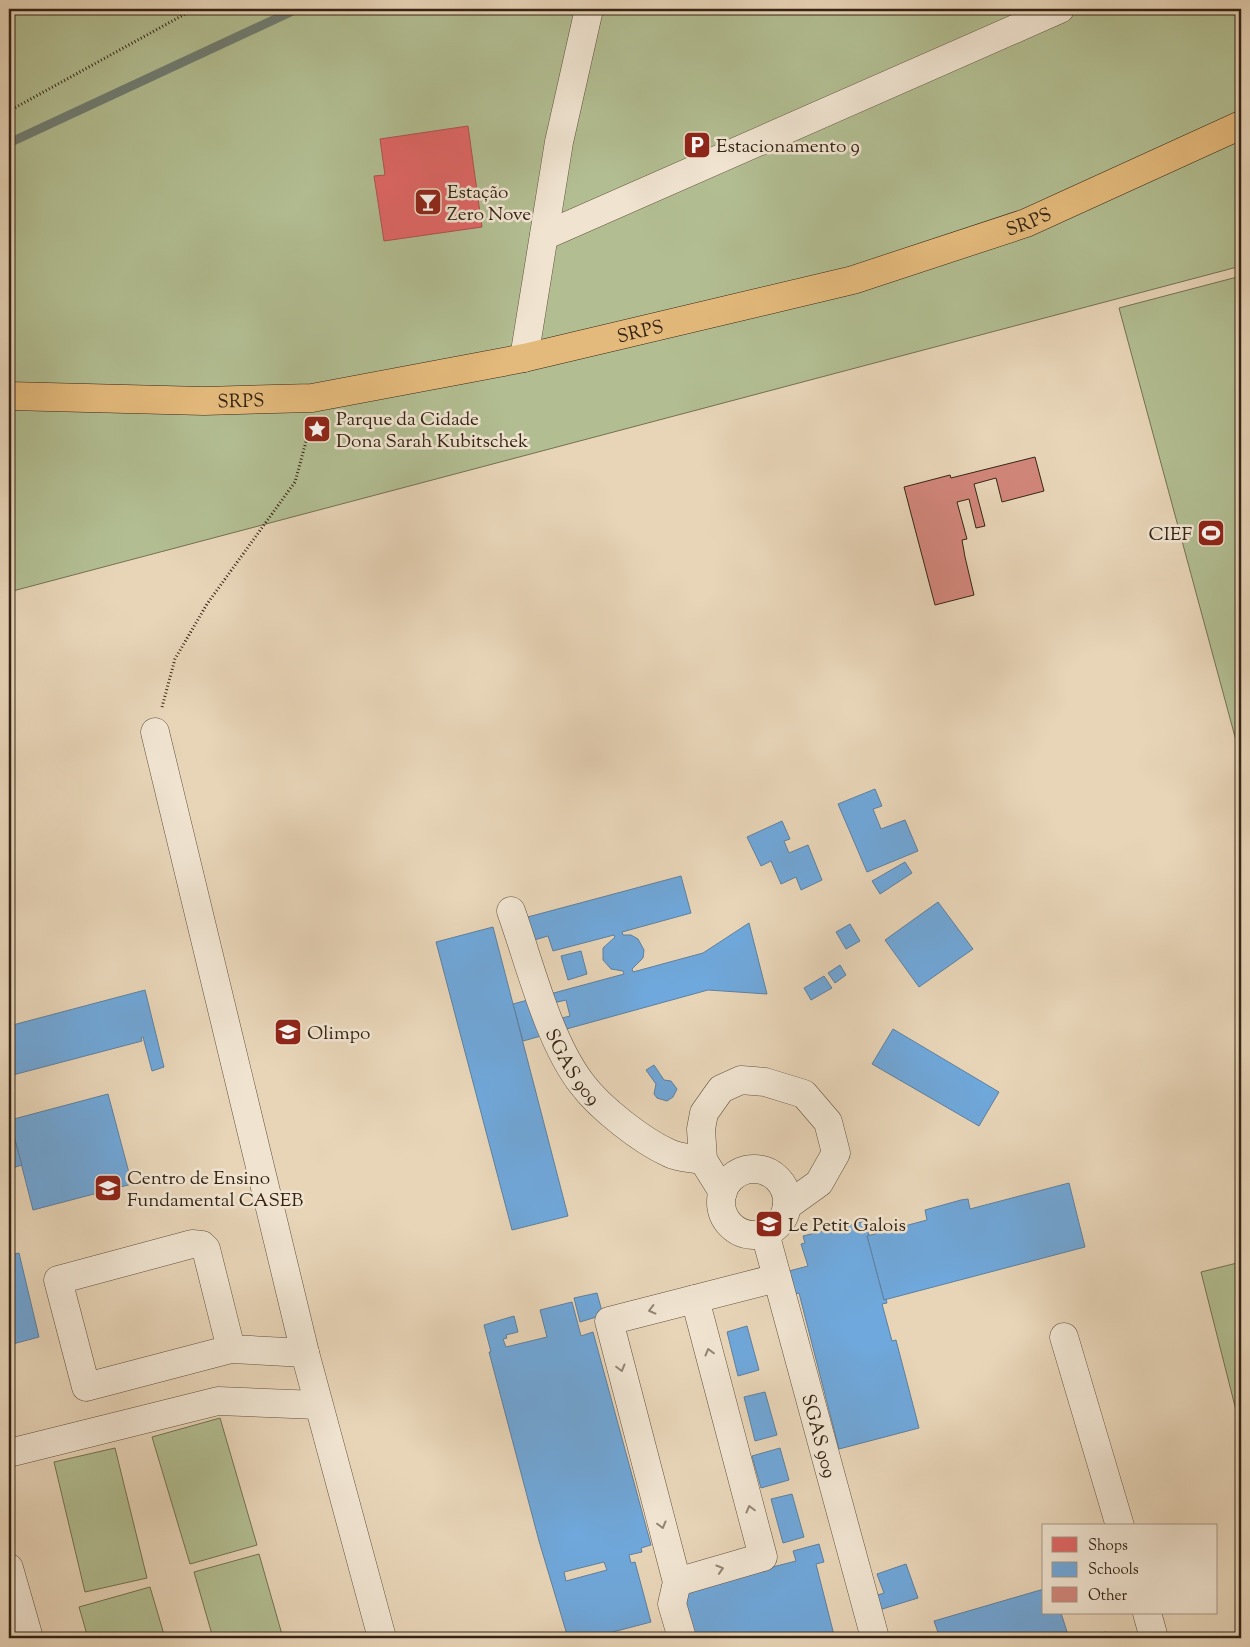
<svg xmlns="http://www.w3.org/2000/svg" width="1250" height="1647" viewBox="0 0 1250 1647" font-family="'Sorts Mill Goudy',serif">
  <rect width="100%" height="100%" fill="#e8d5b8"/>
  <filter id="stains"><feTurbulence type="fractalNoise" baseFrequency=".004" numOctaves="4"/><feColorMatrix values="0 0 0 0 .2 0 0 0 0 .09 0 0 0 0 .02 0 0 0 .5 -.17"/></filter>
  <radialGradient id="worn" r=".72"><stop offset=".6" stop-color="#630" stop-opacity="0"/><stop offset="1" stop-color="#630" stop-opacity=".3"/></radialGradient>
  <!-- green -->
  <g fill="#b2be92" stroke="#747153">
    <path d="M9 9H1241V266L9 592Z"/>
    <path d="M1241 276V759L1119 308Z"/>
    <path d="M1241 1262V1430L1201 1272Z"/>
    <path d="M220 1418 257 1545 190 1564 152 1437Z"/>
    <path d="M115 1448 147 1578 85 1592 54 1462Z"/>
    <path d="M259 1554 283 1638H213L194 1572Z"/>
    <path d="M150 1587 165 1638H88L79 1607Z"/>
  </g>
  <!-- shops -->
  <path fill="#e06666" stroke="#ad524d" d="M468 126 482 227 384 241 374 176 385 175 380 139Z"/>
  <!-- schools -->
  <g fill="#6fa8dc" stroke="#5e80a0" fill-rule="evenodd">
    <path d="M875 789 882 806 873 809 881 829 905 820 918 851 867 872 838 804Z"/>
    <path d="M782 821 790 839 784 841 789 853 808 845 822 880 801 890 796 877 781 884 771 861 761 866 747 837Z"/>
    <path d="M905 862 912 873 880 894 872 881Z"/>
    <path d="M681 876 691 913 622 932 623 935H631L638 939 644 950 643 958 632 969 633 972 703 953 749 923 767 994 708 990 523 1041 513 1004 624 974 623 971 611 969 603 960V948L615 937 614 935 553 951 548 936 531 941 524 918ZM566 1000 570 1016 554 1020 549 1004Z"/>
    <path d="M938 902 973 949 919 987 885 940Z"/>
    <path d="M850 924 860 941 846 949 836 932Z"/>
    <path d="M493 927 568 1216 512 1230 436 942Z"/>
    <path d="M581 951 587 974 568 980 561 956Z"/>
    <path d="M840 965 846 975 835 983 828 973Z"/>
    <path d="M824 976 832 988 811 1000 804 988Z"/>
    <path d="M145 990 164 1067 152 1071 143 1037 141 1038 142 1041 9 1076V1026Z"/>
    <path d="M893 1029 999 1092 979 1126 872 1064Z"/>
    <path d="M654 1065 664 1080 671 1081 677 1089 673 1097 667 1101 657 1098 654 1094 656 1084 646 1070Z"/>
    <path d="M108 1094 132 1184 33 1210 10 1120Z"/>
    <path d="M9 1120 22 1165 9 1169Z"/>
    <path d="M1069 1183 1085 1247 884 1300 867 1236 927 1220 925 1210 961 1200 968 1199 970 1209Z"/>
    <path d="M866 1221 869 1235 867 1236 884 1300 886 1299 887 1303 882 1304 892 1341 896 1340 919 1428 839 1449 799 1293 795 1294 789 1271 808 1266 801 1244 805 1243 803 1236Z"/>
    <path d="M19 1253 39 1337 9 1345V1255Z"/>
    <path d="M597 1293 603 1315 580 1322 574 1298Z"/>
    <path d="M572 1302 581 1336 593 1332 651 1545 641 1548 642 1552 629 1555 631 1563 635 1562 651 1622 590 1638H568L539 1541 489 1352H491L484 1325 514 1316 518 1332 506 1335 507 1338 503 1339 506 1347 547 1337 540 1310ZM604 1562 607 1570 566 1581 564 1572Z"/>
    <path d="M747 1326 759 1370 738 1376 727 1332Z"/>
    <path d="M765 1392 777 1435 755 1441 744 1397Z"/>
    <path d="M780 1448 789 1480 761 1488 752 1456Z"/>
    <path d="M792 1494 804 1537 783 1543 771 1499Z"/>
    <path d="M819 1544 824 1562 816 1564 834 1635 821 1638H695L683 1594 723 1583 722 1580 796 1561 793 1551Z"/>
    <path d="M906 1564 918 1598 879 1610 875 1596 884 1593 877 1574Z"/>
    <path d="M1044 1589V1613H1061L1069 1638H940L934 1621Z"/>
    <path d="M1106 1632 1108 1638H1082Z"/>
  </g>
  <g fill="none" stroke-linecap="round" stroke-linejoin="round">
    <!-- stream -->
    <path stroke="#707d73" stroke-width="9" d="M9 143 297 9"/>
  </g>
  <!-- building -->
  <path fill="#d2867b" stroke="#352414" d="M1035 457 1044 491 1002 502 996 478 974 484 985 526 976 528 969 499 957 502 967 539 962 540 965 557 974 595 935 605 904 487 950 475 951 478Z"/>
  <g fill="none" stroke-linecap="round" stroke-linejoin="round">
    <!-- minor casing -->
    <g stroke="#62503d" stroke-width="29">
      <g id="minor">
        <path d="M544 236 1060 9"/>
        <path d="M524 358 559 142 589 9"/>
        <path d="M155 732 305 1353 382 1638"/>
        <path id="s1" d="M511 911C530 964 548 1040 582 1084 600 1108 642 1141 669 1153 678 1158 692 1158 703 1160"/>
        <circle cx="754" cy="1202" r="33"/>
        <path d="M723 1192 703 1160 701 1129 704 1113 721 1089 741 1080 765 1082 804 1094 828 1122 836 1153 819 1183 787 1206"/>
        <path id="s2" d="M765 1233 875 1638"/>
        <path d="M1064 1337 1120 1526"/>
        <path d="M231 1349 206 1249 202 1245 192 1244 58 1280 86 1387 231 1349 305 1353"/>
        <path d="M9 1453 218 1401 318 1405"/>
        <path d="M9 1568 29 1638"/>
        <path d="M677 1582 763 1557 695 1299"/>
        <path d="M1147 1613 1154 1638"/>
        <path d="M682 1638 672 1604 677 1582 609 1321 777 1278"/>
      </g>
    </g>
    <!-- major casing -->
    <g stroke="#352414" stroke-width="29">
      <g id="major">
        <path id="s3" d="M9 396 204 401 312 398 524 358 853 280 1026 223 1241 125"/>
      </g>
    </g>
    <!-- path -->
    <g stroke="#352414" stroke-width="3" stroke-dasharray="1 2.5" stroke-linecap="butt">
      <path d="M9 111 194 9"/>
      <path d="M162 707 175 659 207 604 295 482 310 427"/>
    </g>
    <!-- minor -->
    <use href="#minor" stroke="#f0e4d1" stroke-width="28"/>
    <!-- major -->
    <use href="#major" stroke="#e4ba7c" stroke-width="28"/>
  </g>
  <!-- one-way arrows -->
  <defs><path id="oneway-chevron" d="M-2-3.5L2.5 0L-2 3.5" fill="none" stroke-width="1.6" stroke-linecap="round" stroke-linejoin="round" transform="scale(1.25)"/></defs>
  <g stroke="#928472">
    <use href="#oneway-chevron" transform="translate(652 1310) rotate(166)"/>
    <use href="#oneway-chevron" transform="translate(709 1352) rotate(-105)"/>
    <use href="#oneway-chevron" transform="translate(621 1368) rotate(75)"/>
    <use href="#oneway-chevron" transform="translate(750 1509) rotate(-105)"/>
    <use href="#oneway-chevron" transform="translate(662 1525) rotate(75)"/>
    <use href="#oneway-chevron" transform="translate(720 1569) rotate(-17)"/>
  </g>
  <!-- icons -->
  <defs>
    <g id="parking-square" transform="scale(1.4375)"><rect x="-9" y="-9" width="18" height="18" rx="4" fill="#8f2418" stroke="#f0e4d1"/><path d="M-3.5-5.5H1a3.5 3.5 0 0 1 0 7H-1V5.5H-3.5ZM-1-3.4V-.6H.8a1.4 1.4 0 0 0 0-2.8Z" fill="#fff"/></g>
    <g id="bar-square" transform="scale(1.4375)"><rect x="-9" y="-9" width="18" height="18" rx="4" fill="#8f2418" stroke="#f0e4d1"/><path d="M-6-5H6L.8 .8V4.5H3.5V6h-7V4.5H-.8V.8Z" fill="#fff"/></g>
    <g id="sight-square" transform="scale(1.4375)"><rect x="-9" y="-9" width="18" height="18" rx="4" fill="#8f2418" stroke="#f0e4d1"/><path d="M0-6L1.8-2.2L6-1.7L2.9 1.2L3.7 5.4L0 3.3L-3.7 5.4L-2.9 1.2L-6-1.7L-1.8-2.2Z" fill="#fff"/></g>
    <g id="stadium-square" transform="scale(1.4375)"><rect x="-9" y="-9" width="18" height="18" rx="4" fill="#8f2418" stroke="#f0e4d1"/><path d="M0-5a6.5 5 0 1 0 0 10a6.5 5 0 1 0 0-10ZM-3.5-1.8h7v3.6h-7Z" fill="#fff"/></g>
    <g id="school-square" transform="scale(1.4375)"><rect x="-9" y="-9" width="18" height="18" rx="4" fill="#8f2418" stroke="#f0e4d1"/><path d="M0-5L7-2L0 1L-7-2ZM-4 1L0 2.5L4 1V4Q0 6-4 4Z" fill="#fff"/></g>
  </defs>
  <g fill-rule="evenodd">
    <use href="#parking-square" x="697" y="145"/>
    <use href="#bar-square" x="428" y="202"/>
    <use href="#sight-square" x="317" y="429"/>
    <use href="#stadium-square" x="1211" y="533"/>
    <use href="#school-square" x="288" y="1032"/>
    <use href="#school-square" x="108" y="1188"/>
    <use href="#school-square" x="769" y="1224"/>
  </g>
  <g text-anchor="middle" stroke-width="5" stroke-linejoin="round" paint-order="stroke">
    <!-- poi labels -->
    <g font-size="19" fill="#352414" stroke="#f0e4d1" text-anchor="start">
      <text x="716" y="152">Estacionamento 9</text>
      <text x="447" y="198">Estação<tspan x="447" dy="22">Zero Nove</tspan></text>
      <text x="336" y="425">Parque da Cidade<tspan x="336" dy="22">Dona Sarah Kubitschek</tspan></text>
      <text x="1192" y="540" text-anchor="end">CIEF</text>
      <text x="307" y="1039">Olimpo</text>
      <text x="127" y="1184">Centro de Ensino<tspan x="127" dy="22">Fundamental CASEB</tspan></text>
      <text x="788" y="1231">Le Petit Galois</text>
    </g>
    <!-- street labels -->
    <g font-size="19" fill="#352414" stroke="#f0e4d1">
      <text dy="7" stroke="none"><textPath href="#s3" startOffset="1042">SRPS</textPath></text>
      <text dy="7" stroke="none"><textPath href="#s3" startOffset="638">SRPS</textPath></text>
      <text dy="7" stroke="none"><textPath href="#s3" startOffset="232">SRPS</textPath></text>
      <text dy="7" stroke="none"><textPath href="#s1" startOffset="168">SGAS 909</textPath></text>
      <text dy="7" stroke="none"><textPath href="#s2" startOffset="210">SGAS 909</textPath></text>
    </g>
  </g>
  <!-- margin -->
  <rect width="1250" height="1647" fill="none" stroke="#e8d5b8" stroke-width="30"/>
  <rect x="10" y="10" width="1230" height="1627" fill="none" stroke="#352414" stroke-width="2.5"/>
  <rect x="15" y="15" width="1220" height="1617" fill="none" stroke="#352414"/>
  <!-- legend -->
  <rect x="1042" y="1524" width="175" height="90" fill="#f0e4d1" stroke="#a59785"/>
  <rect x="1052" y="1537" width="25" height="15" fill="#e06666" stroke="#a59785"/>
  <text x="1088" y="1550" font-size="15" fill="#352414">Shops</text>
  <rect x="1052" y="1562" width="25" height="15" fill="#6fa8dc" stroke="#a59785"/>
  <text x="1088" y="1574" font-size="15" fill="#352414">Schools</text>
  <rect x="1052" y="1587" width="25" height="15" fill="#d2867b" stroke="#a59785"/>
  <text x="1088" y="1600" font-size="15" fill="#352414">Other</text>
  <rect width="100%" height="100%" filter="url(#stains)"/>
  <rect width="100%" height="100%" fill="url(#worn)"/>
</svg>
